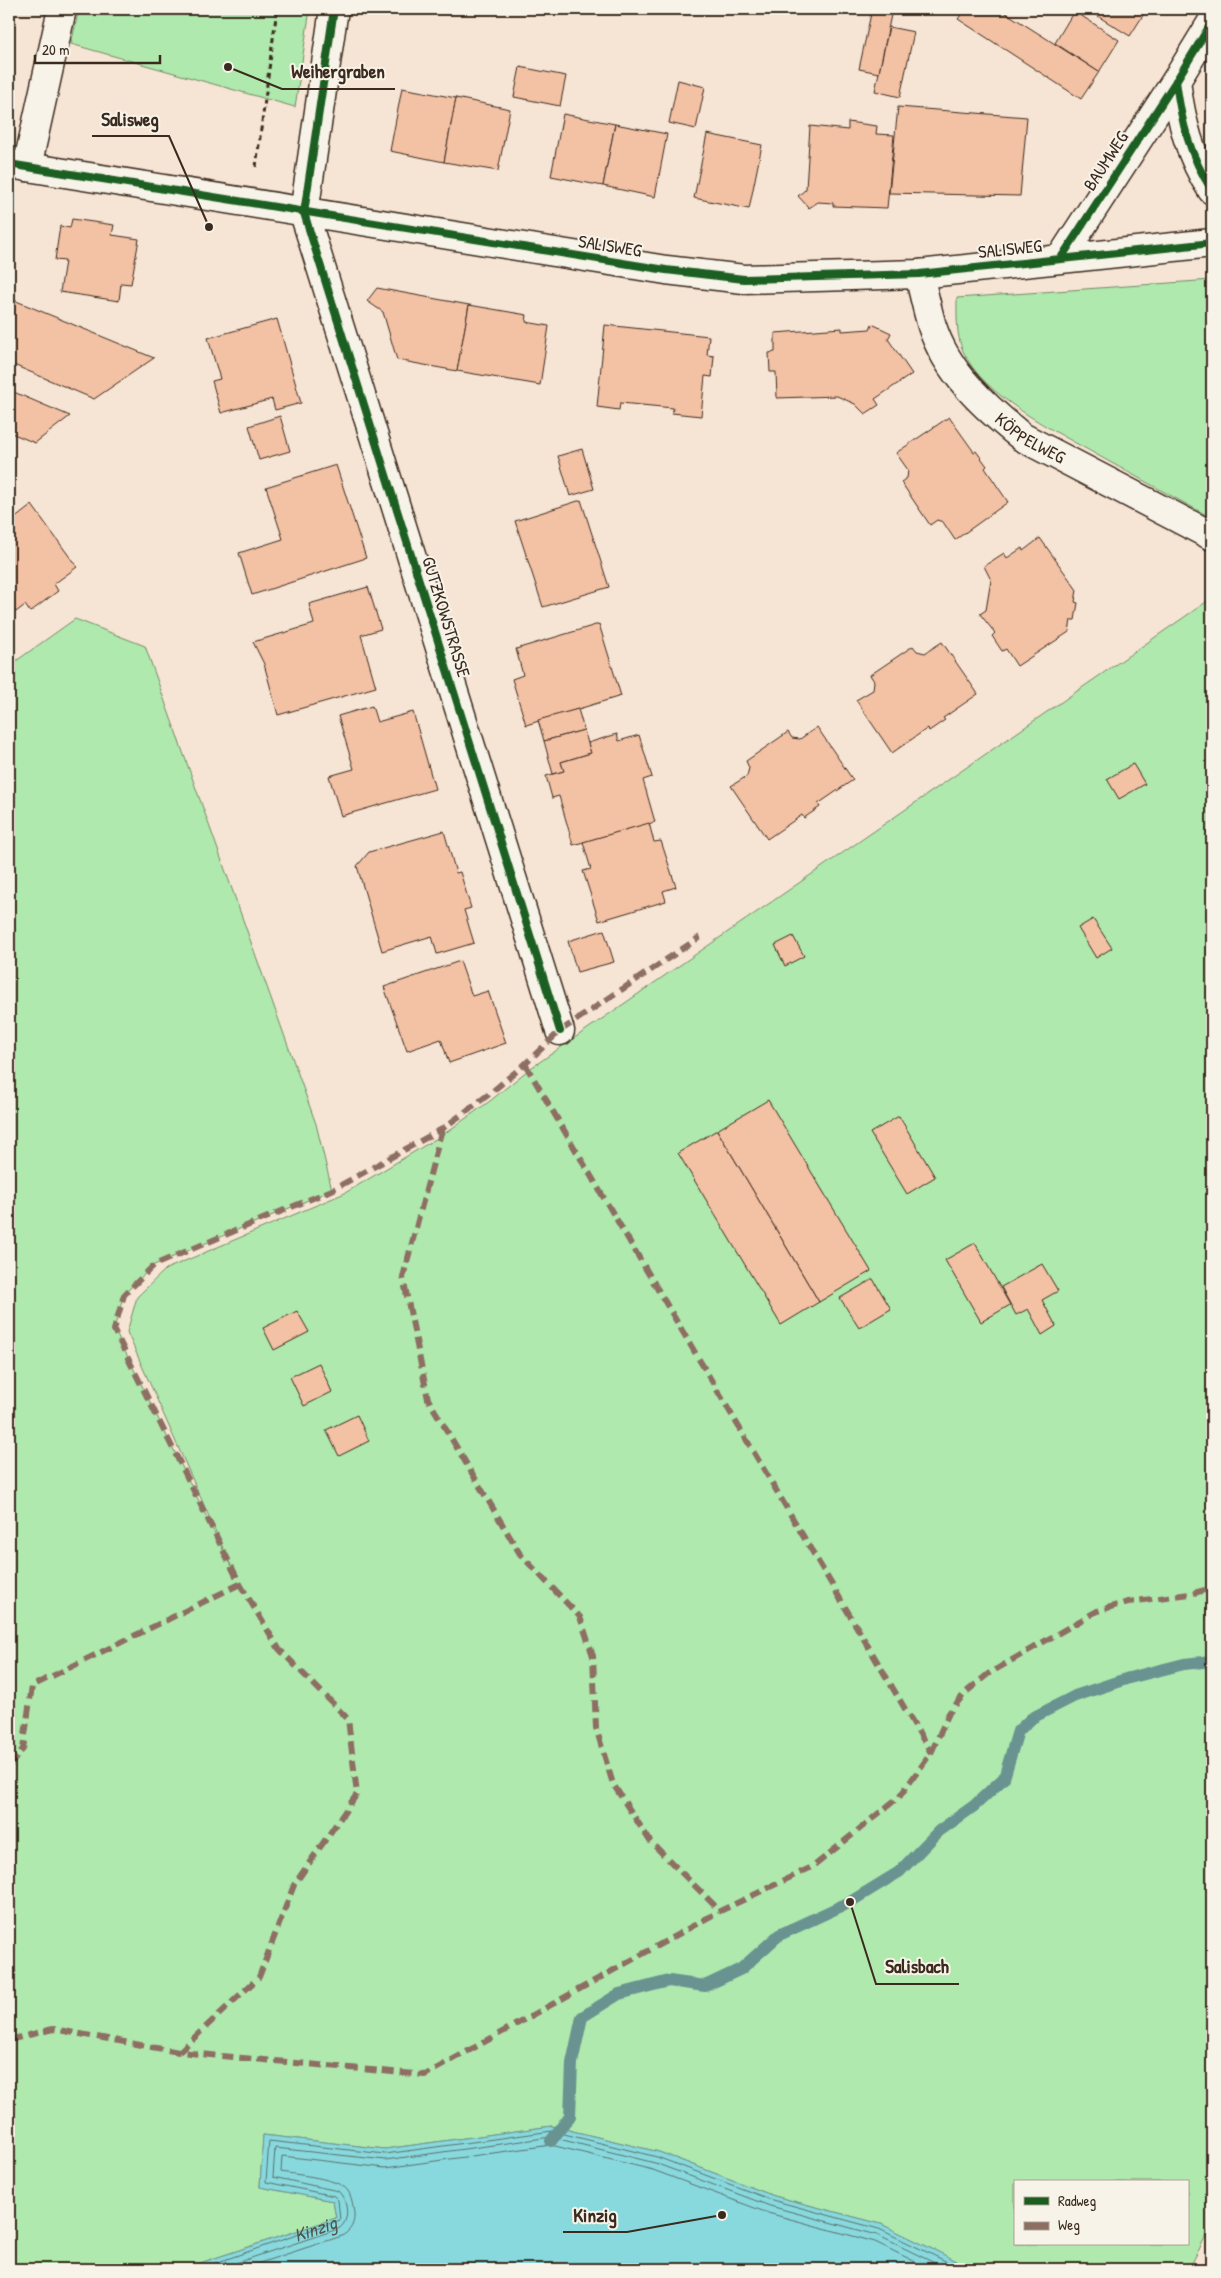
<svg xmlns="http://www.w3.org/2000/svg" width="1221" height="2278" viewBox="0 0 1221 2278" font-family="'Patrick Hand',sans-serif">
  <rect width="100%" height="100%" fill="#f6e4d4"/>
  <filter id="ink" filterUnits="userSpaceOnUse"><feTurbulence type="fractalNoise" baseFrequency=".02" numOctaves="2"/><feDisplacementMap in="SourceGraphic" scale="10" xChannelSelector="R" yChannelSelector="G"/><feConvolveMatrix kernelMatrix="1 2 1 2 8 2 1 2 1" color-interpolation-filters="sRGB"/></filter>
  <g filter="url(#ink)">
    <!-- green -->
    <g fill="#afe9ad" stroke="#758a66" fill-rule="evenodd">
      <path d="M79 9H310L295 107 71 44Z"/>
      <path d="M1212 280V518C1175 498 1137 477 1099 456 1057 432 983 397 963 351 956 335 957 315 957 298Z"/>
      <path d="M1212 598V2224L1189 2269H973L881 2224 774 2196 659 2152 552 2126 385 2149 263 2135 260 2187 333 2201 336 2218 182 2269H9V666L75 619 145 646 316 1124 332 1190 154 1265 124 1294 114 1329 231 1566 127 1332 137 1297 166 1269 345 1193 444 1134 490 1101 528 1070ZM1015 2182H1187V2244H1015Z"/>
    </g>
    <!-- water -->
    <path fill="#88d9de" stroke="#699391" d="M552 2126 659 2152 774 2196 881 2224 973 2269H182L336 2218 333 2201 260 2187 263 2135 385 2149Z"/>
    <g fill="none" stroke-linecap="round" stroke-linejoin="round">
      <!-- shore -->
      <g stroke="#5a706b" stroke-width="1">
        <path id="s1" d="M198 2269 340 2220 338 2200 334 2196 266 2182 269 2141 385 2154 552 2131 657 2157 772 2200 879 2229 962 2269"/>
        <path d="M218 2269 338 2229C351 2222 348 2200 338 2191L273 2177 275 2148 385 2160 551 2137 655 2163 770 2206 877 2235 947 2269"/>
        <path d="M241 2269 342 2236C350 2231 355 2224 354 2213 353 2206 352 2197 348 2191 340 2178 297 2175 281 2172L282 2156 385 2168 551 2145 653 2170 768 2213 875 2242 930 2269"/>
      </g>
      <!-- stream -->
      <path stroke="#699391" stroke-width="12" d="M551 2141 570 2116 572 2063 582 2017 619 1994 669 1981 705 1986 741 1969 779 1935 850 1902 899 1872 939 1831 974 1806 1004 1778 1018 1731 1032 1718 1075 1696 1129 1678 1184 1664 1212 1661"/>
    </g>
    <!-- building -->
    <g fill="#f3c1a4" stroke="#3b2a1e">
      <path d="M872 9 892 10 879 73 859 69Z"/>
      <path d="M965 9H1000L1099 72 1081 99 958 19Z"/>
      <path d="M1086 9H1147L1130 36Z"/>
      <path d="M1074 11 1119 40 1099 72 1055 43Z"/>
      <path d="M889 27 914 32 900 97 875 91Z"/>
      <path d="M520 67 566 76 560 106 514 97Z"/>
      <path d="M678 80 705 87 696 129 669 123Z"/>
      <path d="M402 88 456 98 444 162 390 151Z"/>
      <path d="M456 98 510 109 498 171 444 162Z"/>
      <path d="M898 107 1027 117 1020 196 889 193Z"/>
      <path d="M563 114 615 124 603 186 551 176Z"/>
      <path d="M848 122 877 126 876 134 894 135 887 208 833 206V203L818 202 809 208 798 196 806 189 810 126 848 130Z"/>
      <path d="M615 124 667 134 655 197 603 186Z"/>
      <path d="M707 134 762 145 749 209 694 198Z"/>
      <path d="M72 219 114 225 112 235 139 239 131 284 121 283 119 301 60 292 65 261 55 260 60 226 70 228Z"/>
      <path d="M377 288 469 305 457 371 397 360 383 312 367 301Z"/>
      <path d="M9 298 154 358 94 399 9 363Z"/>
      <path d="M469 305 527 315 526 322 549 326 540 385 457 371Z"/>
      <path d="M277 319 301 403 275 410 272 399 221 413 212 381 220 379 208 338Z"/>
      <path d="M872 324 891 333 888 339 912 374 875 399 879 405 865 414 855 404 837 396 777 398 776 372H770L769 353 775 352V333L842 328V331L870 329Z"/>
      <path d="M605 325 709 336 707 355 714 356 712 377 705 376 701 416 672 413 673 408 620 403 619 410 597 407Z"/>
      <path d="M9 390 70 416 35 443 9 432Z"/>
      <path d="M280 416 290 451 259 460 249 426Z"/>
      <path d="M949 417 974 452 976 451 987 466 985 468 1008 502 955 540 943 522 937 520 930 525 901 482 907 478 908 470 896 453Z"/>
      <path d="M582 449 594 489 570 496 558 456Z"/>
      <path d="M336 465 366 558 252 595 239 553 283 539 266 487Z"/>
      <path d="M581 500 609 587 543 607 515 521Z"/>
      <path d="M32 505 77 567 54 584 58 591 30 612 25 605 16 612 9 603V523Z"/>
      <path d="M1040 538 1077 590 1075 602 1078 603 1075 620H1071L1069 632 1017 666 1006 649 1002 651 992 636 995 633 980 614 986 610 991 580 984 566 1004 553 1007 558 1022 548 1023 551Z"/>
      <path d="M368 587 381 629 361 635 376 687 278 715 264 664 253 642 314 624 309 604Z"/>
      <path d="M599 624 621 696 526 725 512 679 523 675 516 649Z"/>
      <path d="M942 642 978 694 943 718 945 720 929 731 928 728 892 753 856 700 873 690 874 681 870 675 913 646 917 651 925 653Z"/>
      <path d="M372 706 377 722 413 712 435 789 341 816 329 776 354 769 338 716Z"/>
      <path d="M578 709 584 730 544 741 538 720Z"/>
      <path d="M817 727 853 780 818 804 820 807 804 818 802 815 767 839 731 786 747 776 749 768 746 761 788 732 792 738 800 739Z"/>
      <path d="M584 730 591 753 561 762 564 771 553 774 544 741Z"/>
      <path d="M617 734 619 741 639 735 652 777 643 780 655 822 573 845 559 796 552 798 546 776 564 771 561 762 591 753 588 743Z"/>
      <path d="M1133 764 1145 784 1119 799 1107 779Z"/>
      <path d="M649 823 654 842 661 841 676 887 663 891 666 901 599 921 583 871 591 869 583 842Z"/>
      <path d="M444 831 456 873 460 872 471 908 464 910 474 943 437 954 432 936 382 951 357 866 369 852Z"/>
      <path d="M1093 919 1112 948 1096 958 1078 928Z"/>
      <path d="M604 930 614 962 577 972 568 941Z"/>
      <path d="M793 936 804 956 785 966 775 945Z"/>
      <path d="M460 961 472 996 488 991 506 1043 449 1063 441 1039 407 1051 384 987Z"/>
      <path d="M768 1100 871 1271 819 1302 717 1130Z"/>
      <path d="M899 1116 935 1177 907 1194 870 1133Z"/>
      <path d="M717 1130 819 1302 781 1325 678 1153Z"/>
      <path d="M975 1243 1010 1305 981 1322 945 1260Z"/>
      <path d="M1042 1264 1058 1291 1042 1300 1056 1326 1042 1335 1028 1309 1016 1315 1001 1287Z"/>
      <path d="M873 1279 891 1309 859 1328 840 1298Z"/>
      <path d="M297 1311 309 1332 274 1350 263 1328Z"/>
      <path d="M319 1363 332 1392 304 1406 290 1377Z"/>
      <path d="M357 1415 369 1441 339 1456 326 1430Z"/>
    </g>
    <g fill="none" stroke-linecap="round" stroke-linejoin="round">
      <!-- minor casing -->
      <g stroke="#3b2a1e" stroke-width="31">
        <g id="minor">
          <path d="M334 9 304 213 560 1031"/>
          <path d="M1176 81C1181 121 1190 157 1212 190"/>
          <path d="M9 164 666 270 744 279 919 274 1212 243"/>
          <path d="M27 167 62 9"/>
          <path d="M1061 258 1176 81 1212 22"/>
          <path id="s2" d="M919 274C923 291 927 309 932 326 947 373 985 407 1022 437L1212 536"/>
        </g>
      </g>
      <!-- path -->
      <path stroke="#3b2a1e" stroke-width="3" stroke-dasharray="5 4" stroke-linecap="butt" d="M256 167 277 9"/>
      <!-- minor -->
      <use href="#minor" stroke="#f7f3e8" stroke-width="28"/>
      <!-- quiet -->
      <g stroke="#8d6e63" stroke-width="6" stroke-dasharray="12 6" stroke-linecap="butt">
        <path d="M525 1064 931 1753"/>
        <path d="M442 1129 403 1277 428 1399 520 1554 580 1617 593 1656 596 1728 613 1784 650 1841 720 1911"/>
        <path d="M9 1766 23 1749 32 1686 240 1584"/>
        <path d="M9 2040 53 2029 179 2052 425 2075 720 1911 814 1866 900 1796 931 1753 949 1713 965 1693 988 1674 1097 1611 1128 1602 1190 1594 1212 1588"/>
        <path d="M179 2052 259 1977 294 1885 357 1794 348 1719 279 1649 240 1584 114 1330 124 1295 154 1265 332 1190 442 1129 488 1095 525 1064 560 1031 700 937"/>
      </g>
      <!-- cycleway casing -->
      <g stroke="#f7f3e8" stroke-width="11">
        <g id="cycleway">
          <path d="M334 9 304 213 560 1031"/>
          <path d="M1176 81C1181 121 1190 157 1212 190"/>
          <path d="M9 164 666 270 744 279 919 274 1212 243"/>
          <path d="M1061 258 1176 81 1212 22"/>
        </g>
      </g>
      <!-- cycleway -->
      <use href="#cycleway" stroke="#1b5e20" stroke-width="8"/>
    </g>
  </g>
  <g text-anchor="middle" stroke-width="4" stroke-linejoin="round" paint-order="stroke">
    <!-- street labels -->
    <g font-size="18" fill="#3b2a1e" stroke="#f7f3e8">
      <text transform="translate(1106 161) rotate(-57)" y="6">BAUMWEG</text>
      <text transform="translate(610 246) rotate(9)" y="6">SALISWEG</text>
      <text transform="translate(1010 249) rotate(-6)" y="6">SALISWEG</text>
      <text dy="6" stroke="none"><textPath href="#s2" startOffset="206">KÖPPELWEG</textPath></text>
      <text transform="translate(446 617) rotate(73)" y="6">GUTZKOWSTRASSE</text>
    </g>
    <!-- water labels -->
    <g font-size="19" font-style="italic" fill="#4e564e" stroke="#f7f3e8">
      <text dy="7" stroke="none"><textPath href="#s1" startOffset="124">Kinzig</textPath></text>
    </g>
  </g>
  <!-- callouts -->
  <path fill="none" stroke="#3b2a1e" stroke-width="2" d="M228 67L282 89H395M209 227L169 136H92M850 1902L876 1984H959M722 2215L627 2232H563"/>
  <g fill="#3b2a1e" stroke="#f7f3e8" stroke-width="2">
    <circle cx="228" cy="67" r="5"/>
    <circle cx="209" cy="227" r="5"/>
    <circle cx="850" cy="1902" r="5"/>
    <circle cx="722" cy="2215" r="5"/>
  </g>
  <g font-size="19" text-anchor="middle" font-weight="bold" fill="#3b2a1e" stroke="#f7f3e8" stroke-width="4" stroke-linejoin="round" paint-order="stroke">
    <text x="338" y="78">Weihergraben</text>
    <text x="130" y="126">Salisweg</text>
    <text x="917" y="1973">Salisbach</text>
    <text x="595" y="2222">Kinzig</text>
  </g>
  <!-- margin -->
  <rect width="1221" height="2278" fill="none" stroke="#f7f3e8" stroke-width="30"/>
  <rect x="15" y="15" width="1191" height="2248" fill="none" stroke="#3b2a1e" stroke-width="2" filter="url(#ink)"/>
  <!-- legend -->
  <rect x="1014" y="2180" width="175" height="65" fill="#f7f3e8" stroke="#aca397"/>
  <rect x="1024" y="2197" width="25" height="8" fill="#1b5e20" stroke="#aca397"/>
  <text x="1058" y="2206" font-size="15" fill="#3b2a1e">Radweg</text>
  <rect x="1024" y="2222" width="25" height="8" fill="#8d6e63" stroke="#aca397"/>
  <text x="1058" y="2230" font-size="15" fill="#3b2a1e">Weg</text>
  <!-- scale -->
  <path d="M35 55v8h125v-8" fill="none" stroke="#3b2a1e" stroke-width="2.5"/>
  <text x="42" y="55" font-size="15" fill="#3b2a1e" stroke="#f7f3e8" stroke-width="4" paint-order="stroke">20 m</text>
</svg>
